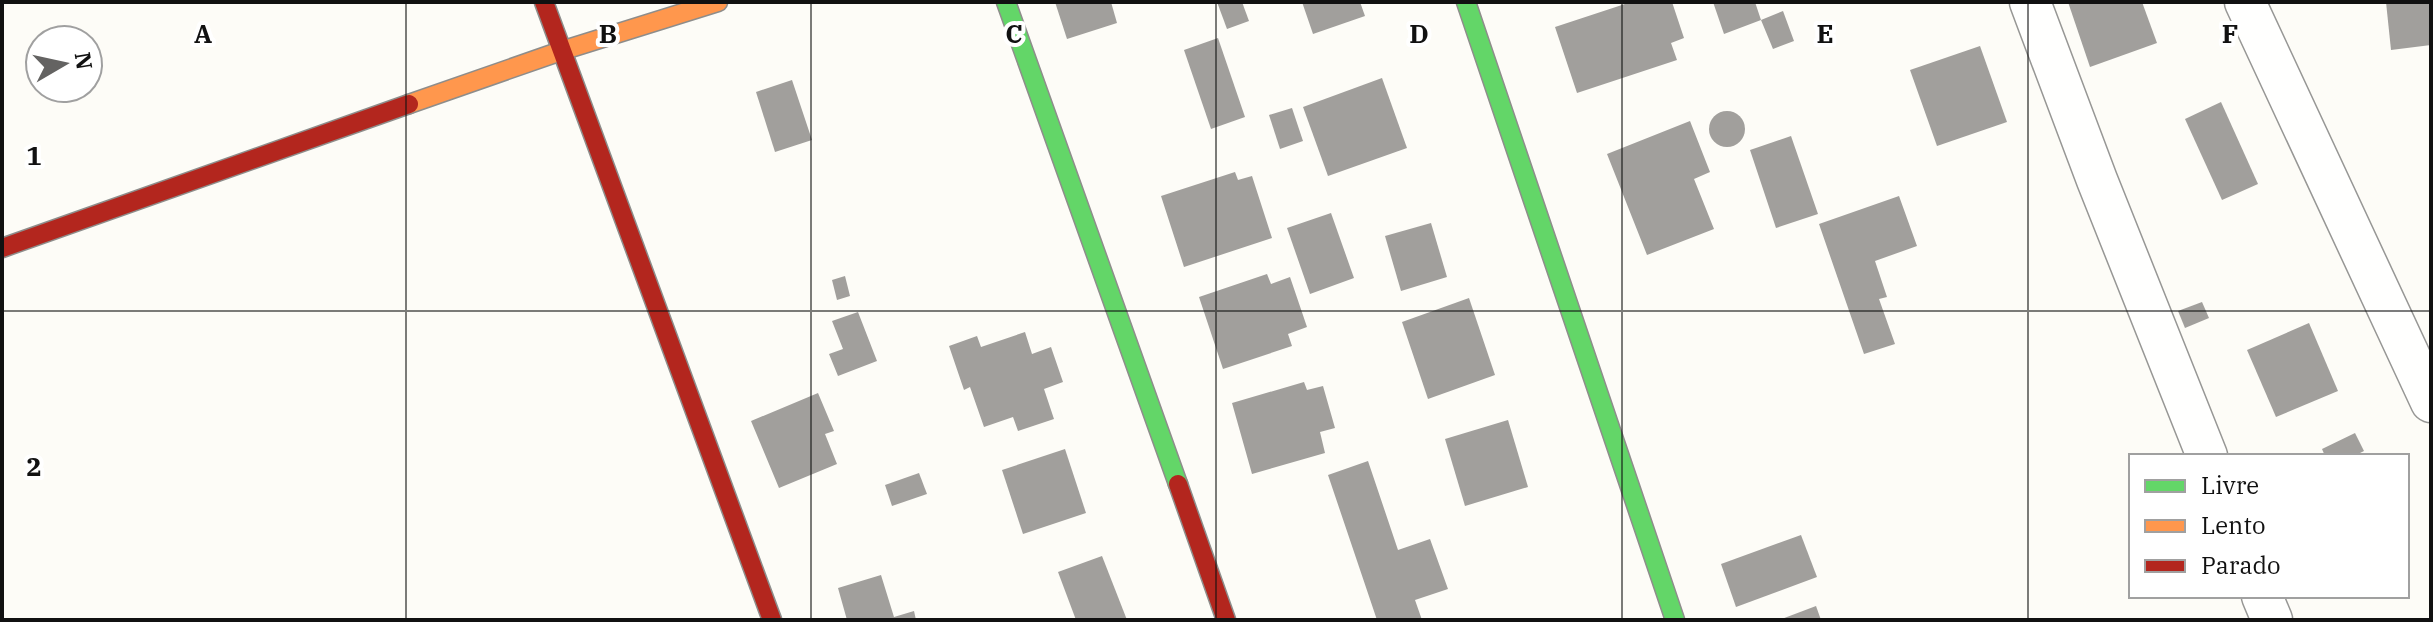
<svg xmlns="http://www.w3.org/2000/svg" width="2433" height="622" viewBox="0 0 2433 622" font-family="'IBM Plex Serif',serif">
  <rect width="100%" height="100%" fill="#fdfcf7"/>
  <!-- building -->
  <g fill="#a19f9c">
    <path d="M1055 2H1111L1117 23 1067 39Z"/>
    <path d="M1217 2H1242L1249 21 1227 29Z"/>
    <path d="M1302 2H1360L1365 16 1313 34Z"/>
    <path d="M1631 2H1672L1684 38 1671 43 1677 60 1577 93 1555 27Z"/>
    <path d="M1713 2H1755L1761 20 1783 11 1794 41 1773 49 1761 20 1724 34Z"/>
    <path d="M2068 2H2142L2157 43 2090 67Z"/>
    <path d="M2386 2H2431V45L2391 50Z"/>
    <path d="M1218 38 1245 117 1211 129 1184 50Z"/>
    <path d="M1980 46 2007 122 1937 146 1910 70Z"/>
    <path d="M1382 78 1407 148 1328 176 1303 107Z"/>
    <path d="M792 80 812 140 775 152 756 92Z"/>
    <path d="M2221 102 2258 184 2222 200 2185 119Z"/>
    <path d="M1292 108 1303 141 1280 149 1269 115Z"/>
    <circle cx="1727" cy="129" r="18"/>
    <path d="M1690 121 1710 172 1694 179 1714 229 1647 255 1607 154Z"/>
    <path d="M1791 136 1818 214 1776 228 1750 150Z"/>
    <path d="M1235 172 1238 180 1252 176 1272 238 1184 267 1161 196Z"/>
    <path d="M1899 196 1917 246 1875 261 1887 297 1879 299 1895 344 1864 354 1819 224Z"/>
    <path d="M1331 213 1354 278 1310 294 1287 228Z"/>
    <path d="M1431 223 1447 277 1401 291 1385 236Z"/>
    <path d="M1267 274 1271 284 1290 277 1307 327 1288 334 1292 346 1223 369 1199 297Z"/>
    <path d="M845 276 850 296 837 300 832 280Z"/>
    <path d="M1469 298 1495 375 1428 399 1402 322Z"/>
    <path d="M2202 302 2209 318 2185 328 2178 311Z"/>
    <path d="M858 312 877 361 838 376 829 354 843 349 832 321Z"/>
    <path d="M2309 323 2338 391 2276 417 2247 350Z"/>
    <path d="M1025 332 1032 354 1051 347 1063 382 1044 389 1054 419 1018 431 1013 417 984 427 970 387 964 390 949 346 977 336 981 347Z"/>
    <path d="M1304 382 1307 390 1323 386 1335 428 1320 432 1325 453 1252 474 1232 403Z"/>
    <path d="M818 393 834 431 825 434 837 464 779 488 751 421Z"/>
    <path d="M1508 420 1528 487 1465 506 1445 439Z"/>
    <path d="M2355 433 2364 451 2354 456H2325L2322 449Z"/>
    <path d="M1065 449 1086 513 1023 534 1002 470Z"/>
    <path d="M1368 461 1398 550 1430 539 1448 589 1415 600 1422 620H1377L1328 475Z"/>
    <path d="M919 473 927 494 892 506 885 485Z"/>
    <path d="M1801 535 1817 577 1736 607 1721 564Z"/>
    <path d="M1102 556 1127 620H1076L1058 572Z"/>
    <path d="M881 575 894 617 914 611 916 620H847L838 588Z"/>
    <path d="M1816 606 1821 620H1779Z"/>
  </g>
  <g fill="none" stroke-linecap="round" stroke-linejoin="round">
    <!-- street casing -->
    <g stroke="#979795" stroke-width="43">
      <g id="street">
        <path d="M2030 2 2097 180 2207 456"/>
        <path d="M2245 2 2431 402"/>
        <path d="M2262 596 2272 620"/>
      </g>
    </g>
    <!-- fast casing -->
    <g stroke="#8e8d8b" stroke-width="21">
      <g id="fast">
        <path d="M1006 2 1178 484"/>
        <path d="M1466 2 1675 620"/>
      </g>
    </g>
    <!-- slow casing -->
    <g stroke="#8e8d8b" stroke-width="21">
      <path id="slow" d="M409 104 561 51 718 2"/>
    </g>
    <!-- jam casing -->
    <g stroke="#8e8d8b" stroke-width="21">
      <g id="jam">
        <path d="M544 2 772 620"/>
        <path d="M2 248 409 104"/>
        <path d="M1178 484 1226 620"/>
      </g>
    </g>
    <!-- street -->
    <use href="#street" stroke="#fffffe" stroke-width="40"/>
    <!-- fast -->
    <use href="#fast" stroke="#63d668" stroke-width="18"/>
    <!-- slow -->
    <use href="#slow" stroke="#ff974d" stroke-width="18"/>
    <!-- jam -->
    <use href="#jam" stroke="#b3261e" stroke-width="18"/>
  </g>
  <!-- grid -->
  <path fill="none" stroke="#111" stroke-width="2" stroke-opacity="0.55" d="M406 2V620M811 2V620M1216 2V620M1622 2V620M2028 2V620M2 311H2431"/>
  <g font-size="26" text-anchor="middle" font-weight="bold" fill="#111" stroke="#fff" stroke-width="8" stroke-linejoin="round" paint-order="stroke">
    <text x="203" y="43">A</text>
    <text x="608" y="43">B</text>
    <text x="1014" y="43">C</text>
    <text x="1419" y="43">D</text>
    <text x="1825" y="43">E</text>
    <text x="2230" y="43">F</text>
    <text x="34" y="165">1</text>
    <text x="34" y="476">2</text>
  </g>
  <!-- border -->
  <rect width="2433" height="622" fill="none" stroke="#111111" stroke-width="8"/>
  <!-- legend -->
  <rect x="2129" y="454" width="280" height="144" fill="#ffffff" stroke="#a0a0a0" stroke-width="2"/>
  <rect x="2145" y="480" width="40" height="12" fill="#63d668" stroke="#a0a0a0" stroke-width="2"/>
  <text x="2201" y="494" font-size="24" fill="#111111">Livre</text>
  <rect x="2145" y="520" width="40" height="12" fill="#ff974d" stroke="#a0a0a0" stroke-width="2"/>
  <text x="2201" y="534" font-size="24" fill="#111111">Lento</text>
  <rect x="2145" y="560" width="40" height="12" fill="#b3261e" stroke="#a0a0a0" stroke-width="2"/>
  <text x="2201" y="574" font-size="24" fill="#111111">Parado</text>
  <!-- north arrow -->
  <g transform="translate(64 64) rotate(81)"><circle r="38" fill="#ffffff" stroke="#a0a0a0" stroke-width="2"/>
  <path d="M0-6L14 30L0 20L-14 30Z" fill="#646362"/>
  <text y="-12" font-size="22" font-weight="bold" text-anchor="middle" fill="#111111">N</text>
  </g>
</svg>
